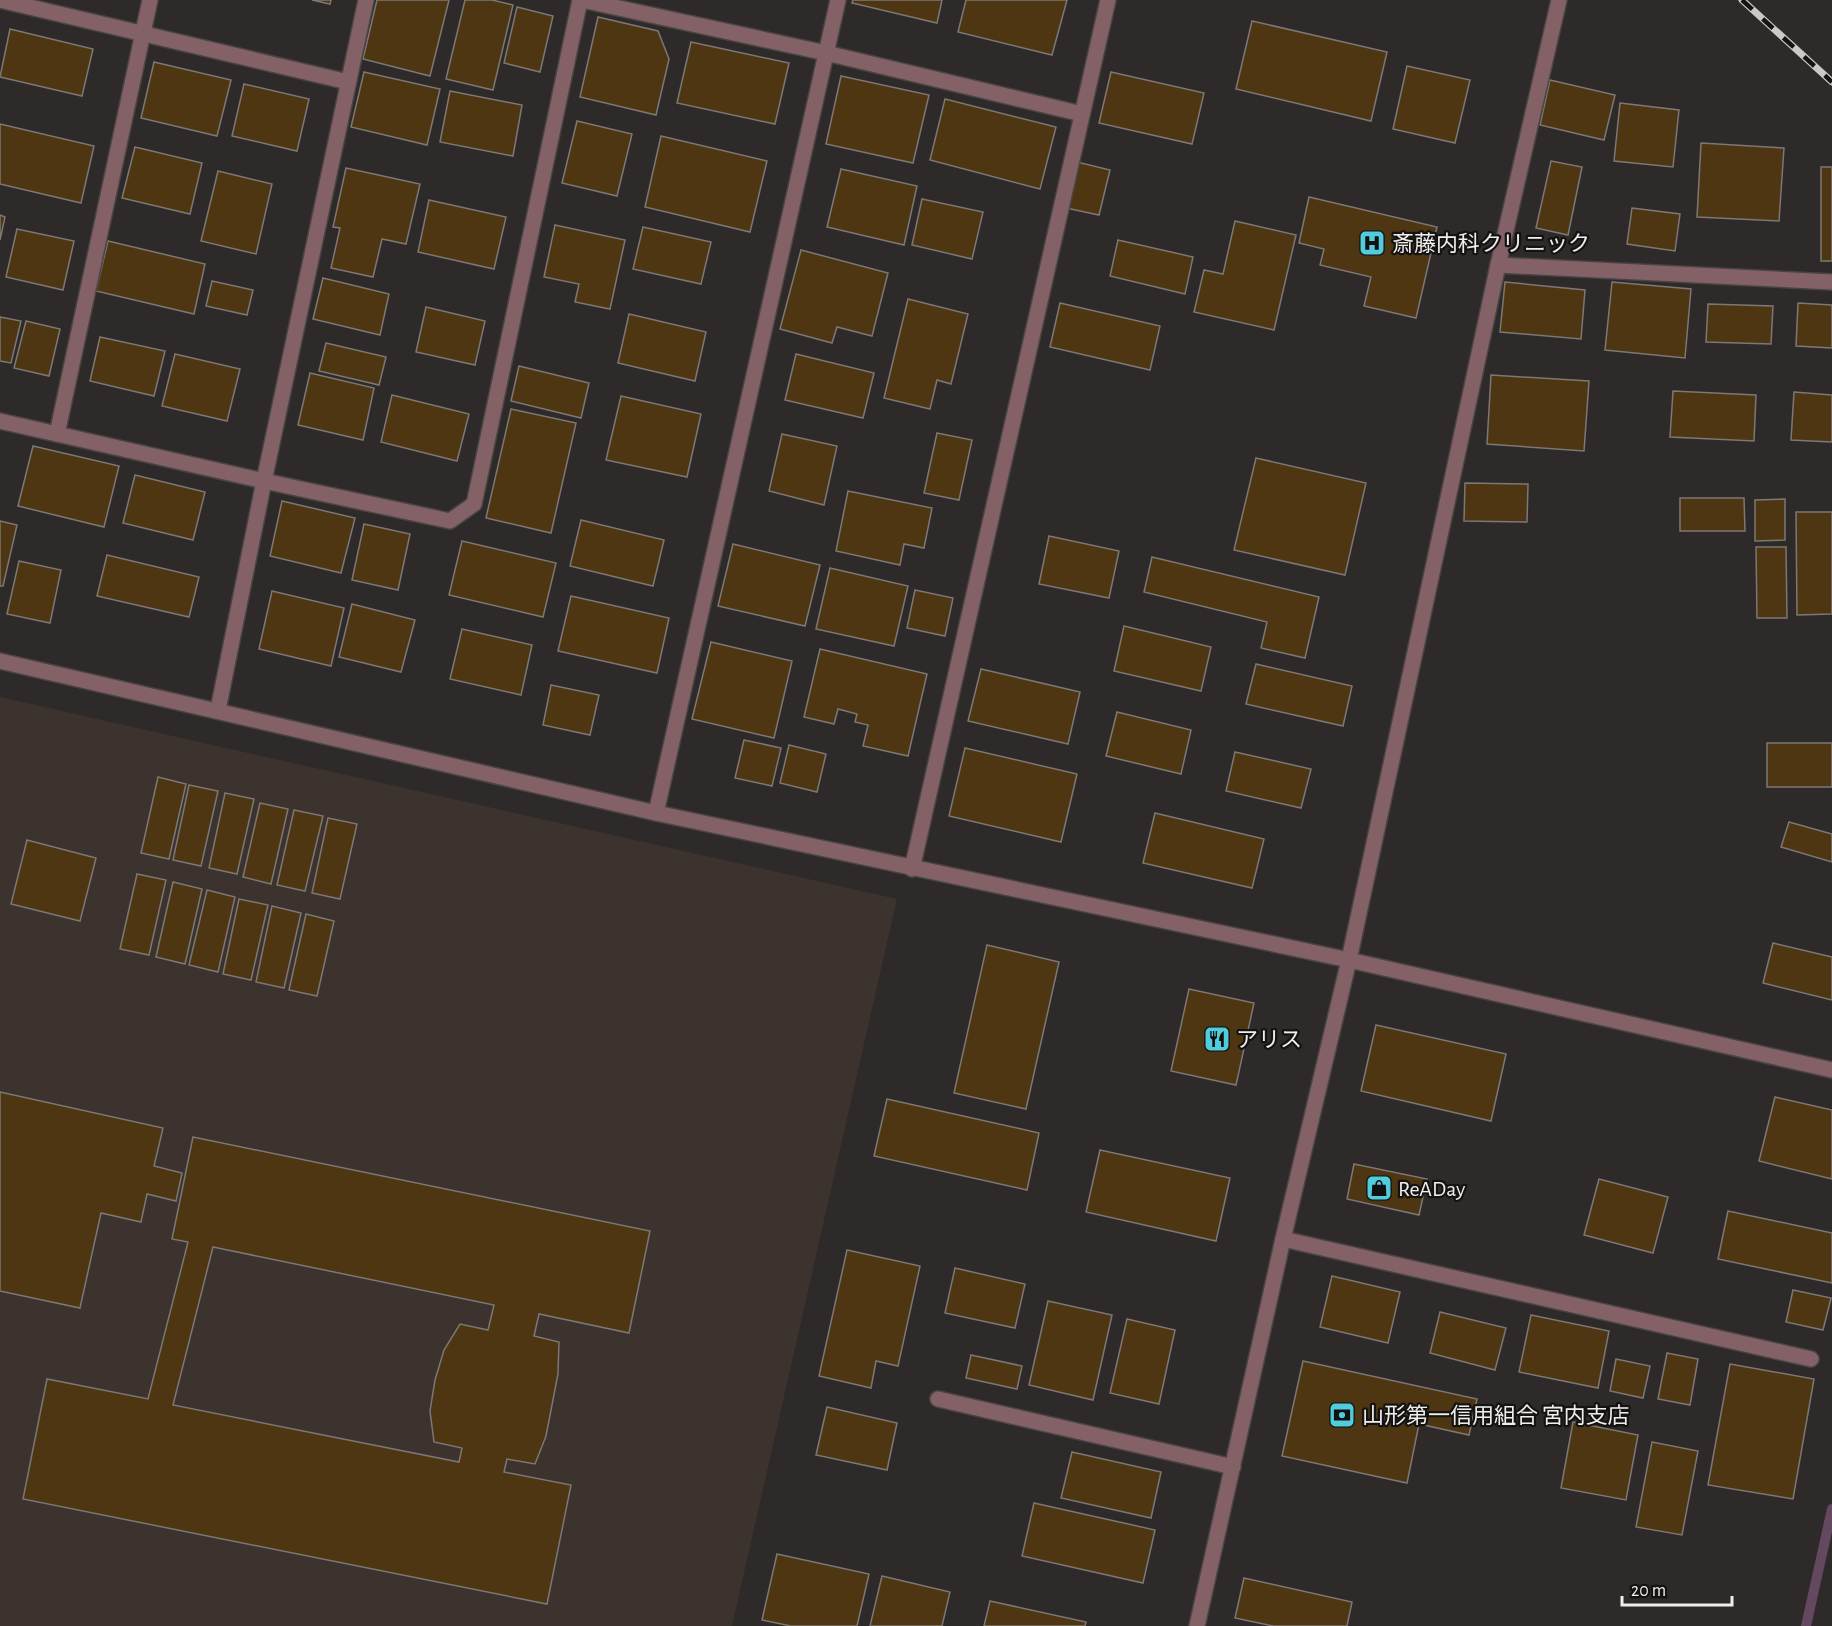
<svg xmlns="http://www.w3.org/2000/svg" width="1832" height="1626" viewBox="0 0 1832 1626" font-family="'Alegreya Sans','Noto Sans JP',sans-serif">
  <rect width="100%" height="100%" fill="#2d2a29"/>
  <!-- built -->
  <path fill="#3c322e" d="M0 697 897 899 732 1626H0Z"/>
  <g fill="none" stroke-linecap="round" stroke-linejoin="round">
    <!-- stream -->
    <path stroke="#64485f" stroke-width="10" d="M1806 1626 1832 1509"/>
  </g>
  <!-- building -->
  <g fill="#4e3612" stroke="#7b7875" stroke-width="1.5" fill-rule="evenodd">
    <path d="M312 0H331L330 4Z"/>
    <path d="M377 0H449L430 76 363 59Z"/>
    <path d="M465 0H492L513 5 493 90 446 79Z"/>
    <path d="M853 0H942L937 23 852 3Z"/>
    <path d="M966 0H1067L1052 55 958 32Z"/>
    <path d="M517 7 553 16 540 72 504 63Z"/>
    <path d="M598 17 658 31 669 59 656 115 580 97Z"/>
    <path d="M1252 21 1387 52 1371 121 1236 89Z"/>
    <path d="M10 29 93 49 82 96 0 77Z"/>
    <path d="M691 42 789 63 775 124 677 103Z"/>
    <path d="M154 62 231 80 217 136 141 118Z"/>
    <path d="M1407 66 1470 80 1455 143 1393 129Z"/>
    <path d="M364 72 440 89 427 145 351 127Z"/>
    <path d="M1111 72 1204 93 1192 144 1099 123Z"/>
    <path d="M841 76 929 95 913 163 826 144Z"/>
    <path d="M1550 80 1615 95 1604 140 1540 125Z"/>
    <path d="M244 84 309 99 297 151 232 136Z"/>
    <path d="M450 91 522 105 513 156 440 142Z"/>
    <path d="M945 99 1056 127 1040 189 930 160Z"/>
    <path d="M1620 103 1679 110 1673 167 1614 161Z"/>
    <path d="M577 121 632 134 617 196 562 183Z"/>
    <path d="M0 124 94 146 81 203 0 184Z"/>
    <path d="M661 136 767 161 750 232 645 207Z"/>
    <path d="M1701 143 1784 148 1779 221 1697 217Z"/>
    <path d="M135 147 202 163 190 214 122 198Z"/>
    <path d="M1551 161 1582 167 1568 235 1536 228Z"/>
    <path d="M1077 162 1110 170 1099 215 1066 208Z"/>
    <rect x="1821" y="167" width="11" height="94"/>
    <path d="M346 168 420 184 406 244 382 239 373 277 331 268 340 228 333 227Z"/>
    <path d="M841 169 917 186 904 245 827 227Z"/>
    <path d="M218 171 272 184 256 254 201 241Z"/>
    <path d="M1309 197 1437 227 1416 318 1364 306 1371 277 1320 265 1324 249 1299 243Z"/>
    <path d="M922 199 983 212 972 259 912 245Z"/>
    <path d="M429 200 506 217 494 269 418 252Z"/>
    <path d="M1632 208 1680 214 1675 251 1627 244Z"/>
    <path d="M0 215 5 217 0 240Z"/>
    <path d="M1235 221 1296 235 1274 330 1194 312 1204 270 1223 274Z"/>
    <path d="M555 225 625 240 610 309 575 302 579 284 544 277Z"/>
    <path d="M643 227 711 242 701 284 633 269Z"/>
    <path d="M17 229 74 241 63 290 6 277Z"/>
    <path d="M1118 240 1193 257 1185 294 1110 276Z"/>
    <path d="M108 241 205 264 194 314 96 291Z"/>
    <path d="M801 250 888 273 872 336 837 327 832 343 780 329Z"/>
    <path d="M323 278 389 294 380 335 313 319Z"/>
    <path d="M212 281 253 290 247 315 206 306Z"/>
    <path d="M1505 282 1585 290 1581 339 1500 332Z"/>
    <path d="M1612 282 1691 289 1685 358 1605 350Z"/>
    <path d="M908 299 968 314 951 384 937 380 930 409 884 398Z"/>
    <path d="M1060 303 1160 326 1150 370 1050 347Z"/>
    <path d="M1798 303 1832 305V348L1796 346Z"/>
    <path d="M1708 304 1773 306 1771 344 1706 342Z"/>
    <path d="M426 307 485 321 475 365 416 352Z"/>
    <path d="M629 314 706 332 695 381 618 363Z"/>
    <path d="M0 317 21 321 11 363 0 361Z"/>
    <path d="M26 321 60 329 49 376 14 368Z"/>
    <path d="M100 337 165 351 154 396 90 381Z"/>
    <path d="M326 343 386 357 379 385 319 371Z"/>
    <path d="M175 354 240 369 227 421 162 406Z"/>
    <path d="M796 354 874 373 863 418 785 400Z"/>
    <path d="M519 366 589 383 581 418 511 401Z"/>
    <path d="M310 373 374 388 363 440 298 425Z"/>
    <path d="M1491 375 1589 381 1584 451 1487 444Z"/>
    <path d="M1673 391 1756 395 1754 441 1670 437Z"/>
    <path d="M1794 392 1832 395V442L1791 440Z"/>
    <path d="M392 395 469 414 457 461 381 442Z"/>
    <path d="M621 396 701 414 687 477 606 460Z"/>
    <path d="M511 409 576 423 551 533 486 518Z"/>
    <path d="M937 433 972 440 959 500 924 493Z"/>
    <path d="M782 434 837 446 824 505 769 491Z"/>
    <path d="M33 446 119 466 104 527 18 506Z"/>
    <path d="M1256 458 1366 483 1345 575 1234 550Z"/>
    <path d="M135 475 205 492 193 540 123 523Z"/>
    <path d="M1465 483 1528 484 1527 522 1464 521Z"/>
    <path d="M848 491 932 508 924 548 904 544 900 565 836 551Z"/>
    <path d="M1680 498H1744L1745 531H1680Z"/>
    <path d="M1785 499V540L1755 541V500Z"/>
    <path d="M282 501 355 518 341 573 270 556Z"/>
    <path d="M1796 512H1832V614L1797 615Z"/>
    <path d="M581 520 664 540 653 586 570 566Z"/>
    <path d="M0 521 17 525 3 586H0Z"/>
    <path d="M364 524 410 534 398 590 352 580Z"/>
    <path d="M1049 536 1119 551 1109 598 1039 584Z"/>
    <path d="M462 541 556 563 543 617 449 595Z"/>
    <path d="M733 544 820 565 805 626 718 606Z"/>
    <path d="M1756 547H1786L1787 618H1757Z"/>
    <path d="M107 555 199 577 189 617 97 596Z"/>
    <path d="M1152 557 1319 597 1305 658 1261 648 1267 622 1144 592Z"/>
    <path d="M19 561 61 570 50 623 7 614Z"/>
    <path d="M830 568 908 586 894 646 816 629Z"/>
    <path d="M915 590 953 598 945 636 907 628Z"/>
    <path d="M272 591 344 608 331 666 259 649Z"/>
    <path d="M571 596 669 618 657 673 558 651Z"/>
    <path d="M352 604 415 620 401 672 339 657Z"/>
    <path d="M1124 626 1211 647 1201 691 1114 671Z"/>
    <path d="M462 629 532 645 521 695 450 679Z"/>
    <path d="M711 642 792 661 774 738 692 719Z"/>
    <path d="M820 649 927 674 908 756 863 746 868 725 855 722 857 714 838 709 834 724 804 717Z"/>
    <path d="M1256 664 1352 686 1343 726 1246 704Z"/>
    <path d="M981 669 1080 692 1068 744 968 721Z"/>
    <path d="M551 685 599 695 590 735 543 725Z"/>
    <path d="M1117 712 1191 730 1181 774 1106 756Z"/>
    <path d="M744 740 781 748 772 786 735 778Z"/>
    <rect x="1767" y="743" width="65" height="44"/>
    <path d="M789 745 826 754 817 792 780 783Z"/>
    <path d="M965 748 1077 774 1061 842 949 816Z"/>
    <path d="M1235 752 1311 769 1301 808 1226 791Z"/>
    <path d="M158 777 186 784 169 859 141 853Z"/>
    <path d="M189 785 218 791 201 866 173 860Z"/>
    <path d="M225 793 254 799 237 874 209 868Z"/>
    <path d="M260 803 288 809 271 884 243 877Z"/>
    <path d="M294 810 323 816 305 891 277 885Z"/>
    <path d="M1155 813 1264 839 1252 888 1143 863Z"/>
    <path d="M328 818 357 824 340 899 312 893Z"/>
    <path d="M1789 822 1832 834V862L1781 847Z"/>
    <path d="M27 840 96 858 80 921 11 904Z"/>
    <path d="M137 874 166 880 149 955 120 949Z"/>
    <path d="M173 882 202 889 185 964 156 957Z"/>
    <path d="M207 890 235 897 218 972 189 965Z"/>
    <path d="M239 899 268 905 251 980 223 974Z"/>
    <path d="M272 906 301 913 284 988 256 982Z"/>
    <path d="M306 914 334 921 317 996 289 990Z"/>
    <path d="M1773 943 1832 957V1000L1763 983Z"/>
    <path d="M987 945 1059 962 1026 1109 954 1093Z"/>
    <path d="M1189 989 1254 1003 1236 1085 1171 1071Z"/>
    <path d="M1376 1025 1506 1054 1491 1121 1361 1091Z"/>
    <path d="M0 1092 163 1128 154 1166 182 1173 176 1201 147 1194 141 1222 101 1213 80 1308 0 1291Z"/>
    <path d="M1775 1097 1832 1110V1179L1759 1161Z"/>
    <path d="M887 1099 1039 1133 1027 1190 874 1156Z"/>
    <path d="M193 1137 650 1231 629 1333 539 1314 534 1336 559 1342 558 1374 546 1436 535 1464 507 1459 504 1472 571 1485 547 1604 23 1499 47 1379 148 1399 188 1242 172 1239ZM213 1247 494 1305 488 1330 460 1324 444 1350 435 1380 430 1411 434 1442 462 1448 459 1462 173 1405Z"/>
    <path d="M1100 1150 1230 1178 1216 1241 1086 1212Z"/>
    <path d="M1354 1164 1427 1179 1419 1215 1347 1199Z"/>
    <path d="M1599 1179 1668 1197 1653 1253 1584 1235Z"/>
    <path d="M1728 1211 1832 1233V1283L1718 1259Z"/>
    <path d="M847 1250 920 1266 898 1366 876 1361 871 1388 819 1376Z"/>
    <path d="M955 1268 1025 1284 1015 1328 945 1313Z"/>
    <path d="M1332 1276 1400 1292 1388 1343 1320 1327Z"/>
    <path d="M1793 1290 1831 1298 1823 1330 1786 1322Z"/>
    <path d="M1048 1301 1112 1315 1093 1400 1029 1385Z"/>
    <path d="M1440 1312 1506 1328 1495 1370 1430 1353Z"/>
    <path d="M1531 1315 1609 1331 1598 1388 1519 1372Z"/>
    <path d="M1127 1319 1175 1330 1159 1404 1110 1393Z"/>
    <path d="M1667 1353 1698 1359 1690 1405 1658 1399Z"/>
    <path d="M971 1355 1022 1366 1017 1389 966 1378Z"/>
    <path d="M1616 1359 1650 1366 1643 1398 1610 1391Z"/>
    <path d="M1303 1361 1477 1399 1469 1435 1419 1424 1407 1483 1282 1456Z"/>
    <path d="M1730 1364 1814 1379 1793 1499 1708 1485Z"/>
    <path d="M827 1407 897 1423 887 1470 816 1455Z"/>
    <path d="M1573 1422 1638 1435 1626 1500 1561 1488Z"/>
    <path d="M1652 1442 1698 1451 1682 1535 1636 1527Z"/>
    <path d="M1072 1452 1161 1472 1151 1518 1061 1498Z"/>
    <path d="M1034 1503 1155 1530 1143 1583 1022 1556Z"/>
    <path d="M777 1554 869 1574 857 1626H791L762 1620Z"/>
    <path d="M882 1576 950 1592 942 1626H870Z"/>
    <path d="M1244 1578 1352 1602 1347 1626H1273L1235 1618Z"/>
    <path d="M990 1601 1086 1622 1085 1626H984Z"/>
  </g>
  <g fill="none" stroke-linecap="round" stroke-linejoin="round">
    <!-- service casing -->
    <g stroke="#484544" stroke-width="18">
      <g id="service">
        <path d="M0 0 348 82"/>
        <path d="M366 0 264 481 450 521 474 504 580 0"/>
        <path d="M582 0 826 53 1082 114"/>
        <path d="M1498 265 1832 282"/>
        <path d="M0 421 57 434 150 0"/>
        <path d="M656 813 838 0"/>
        <path d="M912 869 1108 0"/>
        <path d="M1283 1239 1811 1359"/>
        <path d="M938 1399 1233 1467"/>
      </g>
    </g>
    <!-- minor casing -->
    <g stroke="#484544" stroke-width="18">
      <g id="minor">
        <path d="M57 434 264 481 218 710"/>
        <path d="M1197 1626 1283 1239 1349 960"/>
      </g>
    </g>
    <!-- tertiary casing -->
    <g stroke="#484544" stroke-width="18">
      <g id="tertiary">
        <path d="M0 661 656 813 1349 960 1832 1070"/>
        <path d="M1349 960 1498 265 1559 0"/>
      </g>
    </g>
    <!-- service -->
    <use href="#service" stroke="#846166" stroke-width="15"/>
    <!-- minor -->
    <use href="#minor" stroke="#846166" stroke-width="15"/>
    <!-- tertiary -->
    <use href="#tertiary" stroke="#846166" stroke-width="15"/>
    <!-- rail casing -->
    <g stroke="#cbc9c8" stroke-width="7">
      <path id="rail" d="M1742 0 1832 82"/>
    </g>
    <!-- rail -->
    <use href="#rail" stroke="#141312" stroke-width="4.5" stroke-dasharray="14" stroke-linecap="butt"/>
  </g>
  <!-- icons -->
  <defs>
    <g id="hospital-square" transform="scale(1.35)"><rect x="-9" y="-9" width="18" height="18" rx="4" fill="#52cbda" stroke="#141312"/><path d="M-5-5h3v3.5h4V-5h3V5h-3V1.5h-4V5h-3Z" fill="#111"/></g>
    <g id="restaurant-square" transform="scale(1.35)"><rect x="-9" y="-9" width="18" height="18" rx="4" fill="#52cbda" stroke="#141312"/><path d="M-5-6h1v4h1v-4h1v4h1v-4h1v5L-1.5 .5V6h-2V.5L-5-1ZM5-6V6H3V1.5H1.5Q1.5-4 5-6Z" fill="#111"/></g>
    <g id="shop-square" transform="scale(1.35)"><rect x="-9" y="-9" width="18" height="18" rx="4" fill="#52cbda" stroke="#141312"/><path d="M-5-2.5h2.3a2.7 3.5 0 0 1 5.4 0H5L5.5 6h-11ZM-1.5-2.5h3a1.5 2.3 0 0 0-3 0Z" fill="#111"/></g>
    <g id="bank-square" transform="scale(1.35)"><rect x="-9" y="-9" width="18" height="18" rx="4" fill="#52cbda" stroke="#141312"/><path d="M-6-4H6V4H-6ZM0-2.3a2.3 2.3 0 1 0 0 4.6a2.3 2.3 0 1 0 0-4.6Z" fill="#111"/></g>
  </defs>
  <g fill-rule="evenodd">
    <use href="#hospital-square" x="1372" y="243"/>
    <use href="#restaurant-square" x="1217" y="1039"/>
    <use href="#shop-square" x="1379" y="1188"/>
    <use href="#bank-square" x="1342" y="1415"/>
  </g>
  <g text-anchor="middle" stroke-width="4.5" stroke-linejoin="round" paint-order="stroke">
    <!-- poi labels -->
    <g font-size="22" fill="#f0eeed" stroke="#141312" text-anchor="start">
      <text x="1392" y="251">斎藤内科クリニック</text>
      <text x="1236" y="1047">アリス</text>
      <text x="1398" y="1196">ReADay</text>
      <text x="1362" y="1423">山形第一信用組合 宮内支店</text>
    </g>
  </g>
  <!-- scale -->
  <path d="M1622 1596v9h110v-9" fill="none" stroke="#f0eeed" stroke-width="3"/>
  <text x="1631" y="1596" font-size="18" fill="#f0eeed" stroke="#141312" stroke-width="4.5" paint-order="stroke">20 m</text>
</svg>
